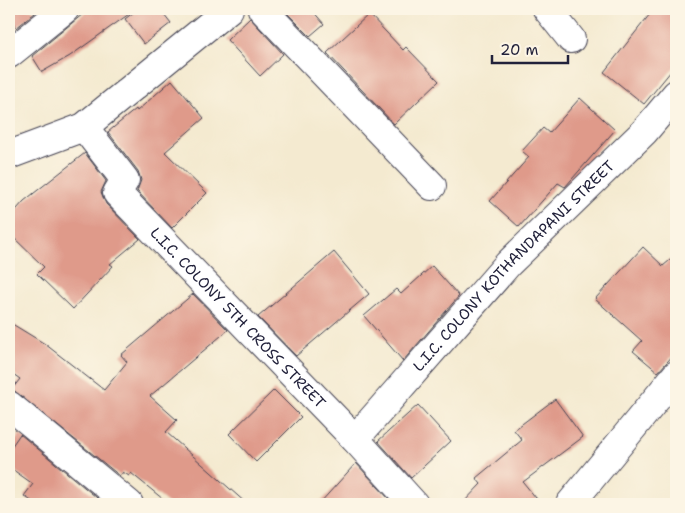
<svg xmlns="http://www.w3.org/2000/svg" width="685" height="513" viewBox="0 0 685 513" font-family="'Shantell Sans',sans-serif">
  <rect width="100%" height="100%" fill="#fcf5e5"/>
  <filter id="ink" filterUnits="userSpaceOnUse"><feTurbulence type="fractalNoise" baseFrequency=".02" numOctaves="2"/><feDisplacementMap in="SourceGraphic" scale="10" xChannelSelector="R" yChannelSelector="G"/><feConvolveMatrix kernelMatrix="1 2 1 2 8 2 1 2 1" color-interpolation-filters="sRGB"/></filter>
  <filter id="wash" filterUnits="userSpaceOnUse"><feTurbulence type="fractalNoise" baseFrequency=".0096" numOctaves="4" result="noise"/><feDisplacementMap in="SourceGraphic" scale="20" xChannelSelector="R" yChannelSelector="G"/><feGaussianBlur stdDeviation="1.12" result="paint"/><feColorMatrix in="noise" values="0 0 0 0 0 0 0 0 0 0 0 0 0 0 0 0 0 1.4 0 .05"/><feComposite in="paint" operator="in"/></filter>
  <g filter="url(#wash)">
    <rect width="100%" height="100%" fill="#f4ead0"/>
    <g id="blocks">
      <!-- building -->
      <g fill="#df9a8a">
        <path d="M9 9H32L35 13 16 28 9 15Z"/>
        <path d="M89 9H136L70 56 42 72 32 56Z"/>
        <path d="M138 9H160L171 23 144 44 125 19Z"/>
        <path d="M283 9H311L324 24 310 36Z"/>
        <path d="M654 9H676V65L644 104 604 72Z"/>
        <path d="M369 14 403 50 406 47 439 81 394 124 327 53Z"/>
        <path d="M250 18 283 54 260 76 227 40Z"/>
        <path d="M172 80 204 118 165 152 207 193 172 228 137 191 141 180 138 171 108 132 136 109 137 111Z"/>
        <path d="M580 98 615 130 565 187 558 183 519 227 490 201 529 157 522 151 543 128 549 133Z"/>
        <path d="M85 153 106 181 101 192 106 204 140 239 110 264 113 266 73 309 37 274 44 267 9 233V218L24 201Z"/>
        <path d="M643 247 663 266 676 255V352L658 372 633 351 642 341 595 299Z"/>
        <path d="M334 252 369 294 296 356 258 317Z"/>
        <path d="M432 266 459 296 403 361 364 316 396 289 401 294Z"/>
        <path d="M193 294 228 330 150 396 177 420 166 432 247 504H169L131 473 129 476 123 472 120 476 12 389 20 379 9 371V322L45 344 104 390 127 362 121 355Z"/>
        <path d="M274 390 301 417 256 462 229 434Z"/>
        <path d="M555 399 583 437 523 482 541 504H462L481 484 476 478 522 440 514 430Z"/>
        <path d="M418 405 451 441 411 478 378 441Z"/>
        <path d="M20 434 102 502 100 504H36L24 496 33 484 9 467V450Z"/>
        <path d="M356 463 389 499 383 504H319Z"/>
      </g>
    </g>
  </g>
  <g filter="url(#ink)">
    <use href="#blocks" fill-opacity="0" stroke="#424051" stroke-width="1"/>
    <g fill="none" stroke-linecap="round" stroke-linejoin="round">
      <!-- minor casing -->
      <g stroke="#424051" stroke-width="30">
        <g id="minor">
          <path d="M262 9 432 186"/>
          <path d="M547 9 571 39"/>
          <path d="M9 54 65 9"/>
          <path id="s1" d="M84 127 125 180 117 193 355 439 414 504"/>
          <path d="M9 155 84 127 229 9"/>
          <path d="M9 405 129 504"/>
          <path id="s2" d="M355 439 508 264 644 132 676 94"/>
          <path d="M570 504 676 375"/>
        </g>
      </g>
      <!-- minor -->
      <use href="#minor" stroke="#fff" stroke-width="28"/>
    </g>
  </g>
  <g text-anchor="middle" stroke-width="4.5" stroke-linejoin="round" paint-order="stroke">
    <!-- street labels -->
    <g font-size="15" fill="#22223b" stroke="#fcf5e5">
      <text dy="5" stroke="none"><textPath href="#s2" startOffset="235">L.I.C. COLONY KOTHANDAPANI STREET</textPath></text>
      <text dy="5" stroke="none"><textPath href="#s1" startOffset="256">L.I.C. COLONY 5TH CROSS STREET</textPath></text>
    </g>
  </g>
  <!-- margin -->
  <rect width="685" height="513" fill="none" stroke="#fcf5e5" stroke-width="30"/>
  <!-- scale -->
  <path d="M492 55v8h76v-8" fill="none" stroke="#22223b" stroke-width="2.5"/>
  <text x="500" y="55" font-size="15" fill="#22223b" stroke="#fcf5e5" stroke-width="4" paint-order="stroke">20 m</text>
</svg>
